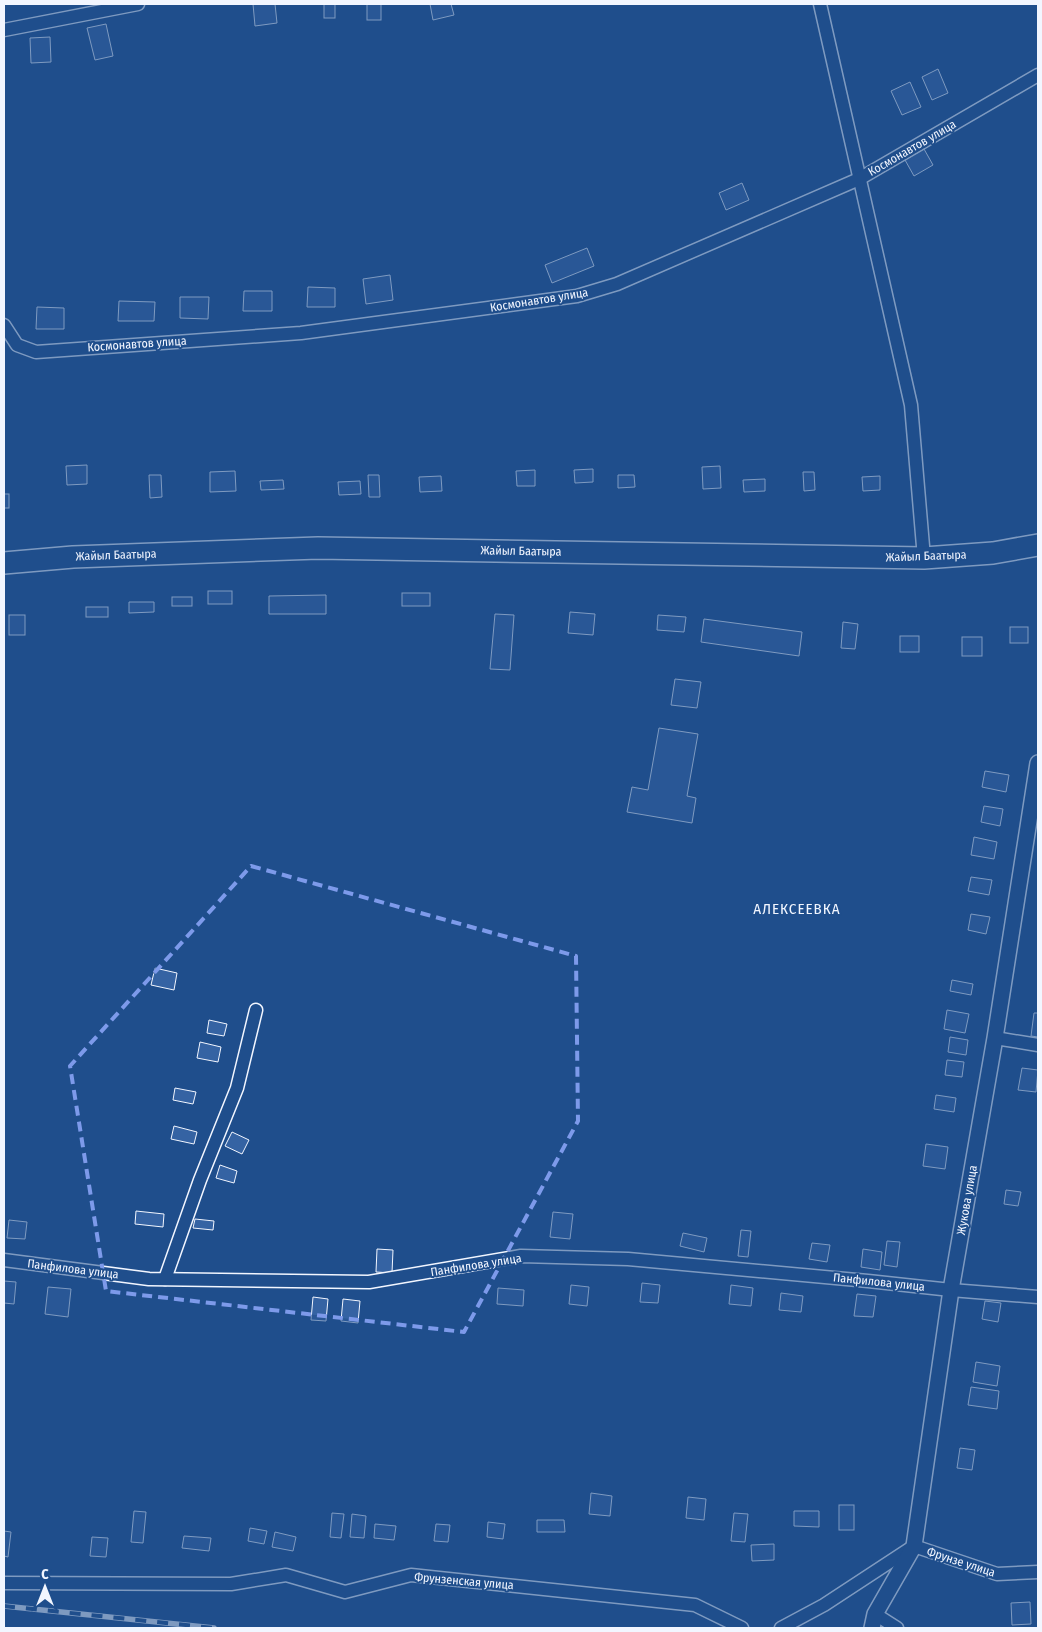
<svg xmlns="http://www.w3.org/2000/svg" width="1042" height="1632" viewBox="0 0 1042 1632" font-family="'Fira Sans Condensed',sans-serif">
  <rect width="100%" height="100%" fill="#1f4e8c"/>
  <!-- building -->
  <g fill="#3563a3" stroke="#f2f6ff">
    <path d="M253 4H275L277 23 255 26Z"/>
    <rect x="324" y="4" width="11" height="14"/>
    <rect x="367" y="4" width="14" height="16"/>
    <path d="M430 4H451L454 15 433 20Z"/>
    <path d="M106 24 113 56 95 60 87 28Z"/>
    <path d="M50 37 51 62 31 63 30 38Z"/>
    <path d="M938 69 948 93 932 100 922 77Z"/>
    <path d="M910 82 921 107 902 115 891 91Z"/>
    <path d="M924 149 933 165 914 176 905 160Z"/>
    <path d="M742 183 749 200 726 210 719 193Z"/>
    <path d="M587 248 594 266 552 283 545 265Z"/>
    <path d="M390 275 393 300 366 304 363 279Z"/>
    <path d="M308 287 335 288V307H307Z"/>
    <path d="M244 291H272V311H243Z"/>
    <path d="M180 297H209L208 319 180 318Z"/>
    <path d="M119 301 155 302 154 321H118Z"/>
    <path d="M37 307 64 308V329H36Z"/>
    <path d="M87 465V484L67 485 66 466Z"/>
    <path d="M720 466 721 488 703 489 702 467Z"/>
    <path d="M593 469V482L575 483 574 470Z"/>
    <path d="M535 470V486H517L516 471Z"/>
    <path d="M235 471 236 491 210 492V472Z"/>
    <path d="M803 472H814L815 490 804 491Z"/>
    <path d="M149 475H161L162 497 150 498Z"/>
    <path d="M368 475H379L380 497H369Z"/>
    <path d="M618 475H634L635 487 618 488Z"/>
    <path d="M441 476 442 491 420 492 419 477Z"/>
    <path d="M880 476V490L863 491 862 477Z"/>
    <path d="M765 479V491L744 492 743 480Z"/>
    <path d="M283 480 284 489 261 490 260 481Z"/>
    <path d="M360 481 361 494 339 495 338 482Z"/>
    <rect x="4" y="494" width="5" height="14"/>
    <rect x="208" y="591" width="24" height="13"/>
    <rect x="402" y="593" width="28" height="13"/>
    <path d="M326 595V614H269V596Z"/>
    <rect x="172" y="597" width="20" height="9"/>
    <path d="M129 602H154V612L129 613Z"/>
    <rect x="86" y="607" width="22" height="10"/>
    <path d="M570 612 595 614 593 635 568 633Z"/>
    <path d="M495 614 514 615 510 670 490 669Z"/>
    <rect x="9" y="615" width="16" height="20"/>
    <path d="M658 615 686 617 684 632 657 630Z"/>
    <path d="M704 619 802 632 799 656 701 642Z"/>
    <path d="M843 622 858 624 855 649 841 648Z"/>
    <rect x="1010" y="627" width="18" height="16"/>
    <rect x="900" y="636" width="19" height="16"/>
    <rect x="962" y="637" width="20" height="19"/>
    <path d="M675 679 701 682 697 708 671 705Z"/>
    <path d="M659 728 698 734 687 796 696 798 692 823 627 812 632 787 648 790Z"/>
    <path d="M985 771 1009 775 1006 792 982 787Z"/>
    <path d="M984 806 1003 809 1000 826 981 822Z"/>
    <path d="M974 837 997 842 994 859 971 855Z"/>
    <path d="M971 877 992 880 989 895 968 891Z"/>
    <path d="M971 914 990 917 986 934 968 930Z"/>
    <path d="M155 968 177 973 174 990 151 985Z"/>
    <path d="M952 980 973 984 971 995 950 991Z"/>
    <path d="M947 1010 969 1014 965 1033 944 1029Z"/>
    <path d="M1034 1013H1038V1037L1031 1036Z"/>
    <path d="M209 1020 227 1024 224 1036 207 1033Z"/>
    <path d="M950 1037 968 1040 966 1055 948 1052Z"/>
    <path d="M200 1042 221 1047 218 1062 197 1058Z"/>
    <path d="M947 1060 964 1062 962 1077 945 1075Z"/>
    <path d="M1022 1068 1038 1070 1036 1092 1018 1090Z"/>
    <path d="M175 1088 196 1092 193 1104 173 1100Z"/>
    <path d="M936 1095 956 1098 954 1112 934 1109Z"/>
    <path d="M174 1126 197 1132 194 1144 171 1139Z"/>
    <path d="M232 1132 249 1140 242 1154 225 1146Z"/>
    <path d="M926 1144 948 1147 945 1169 923 1166Z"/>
    <path d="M220 1165 237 1171 234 1183 216 1178Z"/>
    <path d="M1006 1190 1021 1192 1018 1206 1004 1204Z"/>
    <path d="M136 1211 164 1214 163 1227 135 1224Z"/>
    <path d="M553 1212 573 1214 570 1239 550 1237Z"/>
    <path d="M195 1219 214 1221 213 1230 193 1228Z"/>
    <path d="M9 1220 27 1222 25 1239 7 1238Z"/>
    <path d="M741 1230 751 1231 748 1257 738 1256Z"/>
    <path d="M683 1233 707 1238 704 1252 680 1246Z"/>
    <path d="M887 1241 900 1242 897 1267 884 1265Z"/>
    <path d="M812 1243 830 1245 827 1262 809 1259Z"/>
    <path d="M377 1249 393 1250 392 1273 376 1272Z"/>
    <path d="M863 1249 882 1252 880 1270 861 1267Z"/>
    <path d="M4 1281 16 1282 14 1304 4 1303Z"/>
    <path d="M642 1283 660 1285 658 1303 640 1302Z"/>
    <path d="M571 1285 589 1287 587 1306 569 1304Z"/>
    <path d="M731 1285 753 1288 751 1306 729 1304Z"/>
    <path d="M48 1287 71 1289 68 1317 45 1314Z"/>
    <path d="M498 1288 524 1290 523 1306 497 1304Z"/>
    <path d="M781 1293 803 1296 801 1312 779 1310Z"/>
    <path d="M857 1294 876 1296 873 1317 854 1316Z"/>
    <path d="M313 1297 328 1299 326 1321 311 1320Z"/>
    <path d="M343 1299 360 1301 358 1323 341 1321Z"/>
    <path d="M985 1301 1001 1303 998 1322 982 1319Z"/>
    <path d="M976 1362 1000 1366 997 1386 973 1382Z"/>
    <path d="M971 1387 999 1391 997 1409 968 1405Z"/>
    <path d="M960 1448 975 1450 972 1470 957 1468Z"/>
    <path d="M591 1493 612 1496 610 1516 589 1514Z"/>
    <path d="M688 1497 706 1499 704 1520 686 1518Z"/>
    <rect x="839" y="1505" width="15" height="25"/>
    <path d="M134 1511 146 1512 143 1543 131 1542Z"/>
    <path d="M794 1511H819V1527L794 1526Z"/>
    <path d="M332 1513 344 1514 341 1538 330 1537Z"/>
    <path d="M734 1513 748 1514 745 1542 731 1541Z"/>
    <path d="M352 1514 366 1516 364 1538 350 1537Z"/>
    <path d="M537 1520H564L565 1532H537Z"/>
    <path d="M488 1522 505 1524 503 1539 487 1537Z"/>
    <path d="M375 1524 396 1526 394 1540 374 1538Z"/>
    <path d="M436 1524 450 1525 448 1542 434 1541Z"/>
    <path d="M250 1528 267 1531 264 1544 248 1541Z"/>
    <path d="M4 1531 11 1532 8 1557 4 1556Z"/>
    <path d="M275 1532 296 1537 293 1551 272 1547Z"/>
    <path d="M184 1536 211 1538 209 1551 182 1548Z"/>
    <path d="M92 1537 108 1538 106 1557 90 1556Z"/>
    <path d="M774 1544V1560L752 1561 751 1545Z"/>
    <path d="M1030 1602 1031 1624 1012 1625 1011 1603Z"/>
  </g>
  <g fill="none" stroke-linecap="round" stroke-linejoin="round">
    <!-- minor casing -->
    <g stroke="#f2f6ff" stroke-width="15">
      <g id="minor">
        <path d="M820 4 911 405 924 558"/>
        <path d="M4 30 138 4"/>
        <path d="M4 325 17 345 36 352 301 333 577 296 617 284 859 179 1038 75"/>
        <path d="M995 1038 1038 1045"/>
        <path d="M4 1260 149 1279 369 1282 521 1256 628 1259 868 1281 951 1290 1038 1297"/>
        <path d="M165 1279 200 1180 237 1088 256 1010"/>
        <path d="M4 1583 231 1584 286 1575 345 1592 411 1575 695 1605 742 1628"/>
        <path d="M875 1614 897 1628"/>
        <path d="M781 1628 824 1605 914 1546 997 1574 1038 1572"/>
      </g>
    </g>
    <!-- tertiary casing -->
    <g stroke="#f2f6ff" stroke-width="18">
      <path id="tertiary" d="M872 1628 875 1614 914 1546 951 1290 995 1038 1038 763"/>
    </g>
    <!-- trunk casing -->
    <g stroke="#f2f6ff" stroke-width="24">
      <path id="trunk" d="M4 563 73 557 318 548 924 558 993 553 1038 545"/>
    </g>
    <!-- minor -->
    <use href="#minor" stroke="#1f4e8c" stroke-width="12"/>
    <!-- tertiary -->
    <use href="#tertiary" stroke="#1f4e8c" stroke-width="15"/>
    <!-- trunk -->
    <use href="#trunk" stroke="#1f4e8c" stroke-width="21"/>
    <!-- rail casing -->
    <g stroke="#f2f6ff" stroke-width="5.5">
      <path id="rail" d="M4 1606 214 1628"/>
    </g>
    <!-- rail -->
    <use href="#rail" stroke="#1f4e8c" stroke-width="4" stroke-dasharray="11" stroke-linecap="butt"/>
  </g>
  <!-- marked area -->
  <path d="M0 0H1042V1632H0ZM251 866 576 956 578 1121 464 1332 106 1291 70 1066Z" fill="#1f4e8c" fill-opacity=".55" fill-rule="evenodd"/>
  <path fill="none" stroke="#7d9aea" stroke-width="4" stroke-dasharray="10 6" stroke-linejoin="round" d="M251 866 576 956 578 1121 464 1332 106 1291 70 1066Z"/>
  <g text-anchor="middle" stroke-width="4" stroke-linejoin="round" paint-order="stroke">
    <!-- street labels -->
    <g font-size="12" fill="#f2f6ff" stroke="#1f4e8c">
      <text transform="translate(912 148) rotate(-30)" y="4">Космонавтов улица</text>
      <text transform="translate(539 300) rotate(-9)" y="4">Космонавтов улица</text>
      <text transform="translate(137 344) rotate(-4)" y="4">Космонавтов улица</text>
      <text transform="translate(521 551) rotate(1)" y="4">Жайыл Баатыра</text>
      <text transform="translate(116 555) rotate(-2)" y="4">Жайыл Баатыра</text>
      <text transform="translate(926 556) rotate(-2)" y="4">Жайыл Баатыра</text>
      <text transform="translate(967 1200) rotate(-80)" y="4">Жукова улица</text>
      <text transform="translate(476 1265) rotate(-9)" y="4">Панфилова улица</text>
      <text transform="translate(73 1269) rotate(7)" y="4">Панфилова улица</text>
      <text transform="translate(879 1282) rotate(6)" y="4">Панфилова улица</text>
      <text transform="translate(961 1562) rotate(18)" y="4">Фрунзе улица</text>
      <text transform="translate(464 1581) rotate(5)" y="4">Фрунзенская улица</text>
    </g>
    <!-- quarter labels -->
    <g font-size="15" letter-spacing="1" fill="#f2f6ff" stroke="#1f4e8c">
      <text x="797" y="914">АЛЕКСЕЕВКА</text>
    </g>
  </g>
  <!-- border -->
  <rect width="1042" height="1632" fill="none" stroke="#f2f6ff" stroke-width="10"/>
  <!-- north arrow -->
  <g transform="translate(45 1587)" stroke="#1f4e8c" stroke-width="4" paint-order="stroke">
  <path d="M0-4L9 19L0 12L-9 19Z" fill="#f2f6ff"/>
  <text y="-8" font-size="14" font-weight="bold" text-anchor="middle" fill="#f2f6ff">С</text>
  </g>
</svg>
